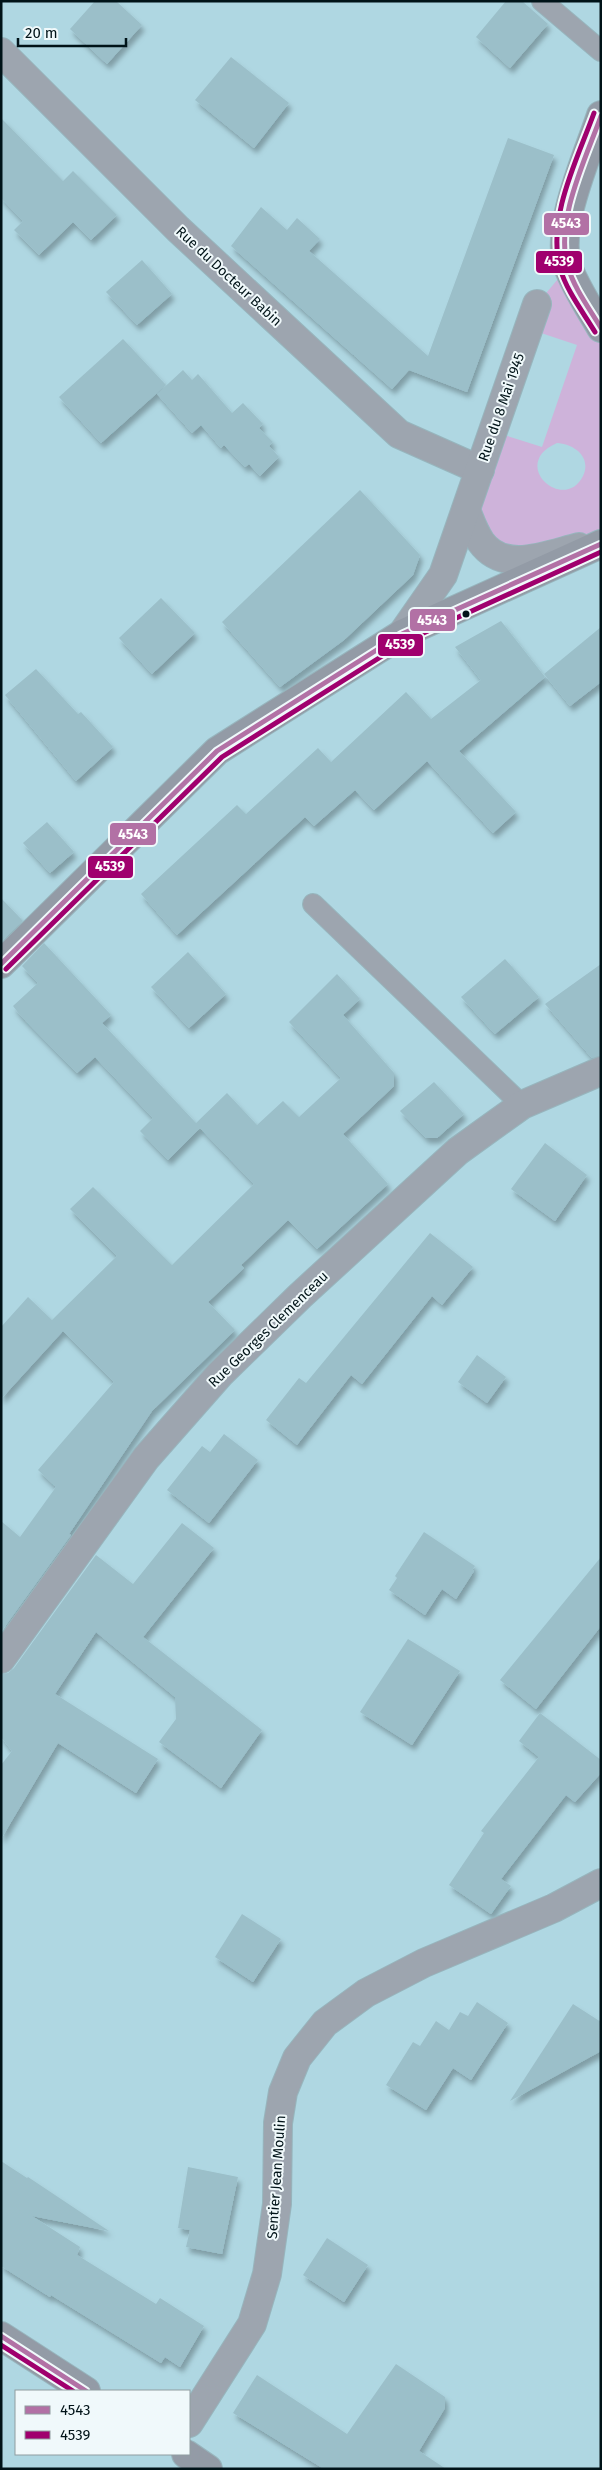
<svg xmlns="http://www.w3.org/2000/svg" width="602" height="2470" viewBox="0 0 602 2470" font-family="'Fira Sans',sans-serif">
  <defs>
    <filter id="shadow"><feDropShadow dx="3" dy="5.5" stdDeviation="2.5" flood-color="#0004"/></filter>
  </defs>
  <rect width="100%" height="100%" fill="#afd7e2"/>
  <!-- green -->
  <path fill="#ceb3da" fill-rule="evenodd" d="M568 267 601 328V542L520 561 466 510 537 304ZM532 330 577 345 542 447 498 433ZM557 443C574 444 592 457 583 476 564 514 508 464 557 443Z"/>
  <!-- building -->
  <g fill="#9bbfc9" filter="url(#shadow)">
    <path d="M95 1H116L142 25 107 64 70 29Z"/>
    <path d="M506 1H522L548 24 510 68 476 37Z"/>
    <path d="M231 57 289 103 254 148 195 100Z"/>
    <path d="M1 118 63 181 73 171 117 215 91 240 73 222 39 255 14 230 23 221 1 198Z"/>
    <path d="M508 138 554 155 467 392 409 370 392 389 231 246 261 207 287 230 297 218 320 239 309 251 428 356Z"/>
    <path d="M142 260 172 294 137 325 106 292Z"/>
    <path d="M123 339 166 385 101 443 59 397Z"/>
    <path d="M183 370 192 380 198 374 232 413 243 403 263 424 259 428 273 442 269 446 279 457 260 476 249 464 245 467 224 445 221 448 201 425 192 433 157 394Z"/>
    <path d="M360 490 420 555 413 575 344 640 280 687 222 622Z"/>
    <path d="M161 598 195 633 152 674 119 638Z"/>
    <path d="M501 621 545 677 459 751 516 812 493 833 427 761 374 810 355 790 314 826 305 817 177 935 141 894 237 805 246 814 318 748 331 762 406 692 431 719 481 680 455 647Z"/>
    <path d="M601 627V682L570 706 544 674Z"/>
    <path d="M36 669 78 714 81 712 113 747 76 781 5 695Z"/>
    <path d="M47 822 74 852 50 873 23 843Z"/>
    <path d="M1 898 23 921 1 942Z"/>
    <path d="M44 943 111 1015 102 1023 196 1123 227 1093 257 1125 283 1101 299 1117 341 1078 289 1022 337 974 360 999 343 1015 394 1073V1086L343 1134 388 1184 317 1249 288 1220 241 1265 244 1268 208 1302 235 1330 152 1411 69 1534 71 1535 1 1632V1521L20 1537 56 1487 38 1470 114 1382 63 1331 1 1399V1327L28 1297 52 1320 117 1256 70 1209 93 1187 172 1265 254 1184 200 1128 168 1160 140 1131 153 1118 95 1057 77 1073 20 1015 13 1006 38 983 22 966Z"/>
    <path d="M188 952 226 994 189 1028 151 987Z"/>
    <path d="M505 959 539 997 495 1034 461 997Z"/>
    <path d="M601 964V1056L592 1058 545 1004Z"/>
    <path d="M434 1082 464 1114 437 1138H426L400 1111Z"/>
    <path d="M545 1143 587 1175 555 1221 511 1189Z"/>
    <path d="M430 1233 473 1267 442 1305 432 1296 362 1384 351 1375 297 1445 266 1420 299 1378 306 1383Z"/>
    <path d="M477 1355 506 1377 487 1403 458 1382Z"/>
    <path d="M224 1434 258 1460 209 1523 167 1490 202 1446 210 1452Z"/>
    <path d="M182 1523 214 1548 143 1637 262 1730 221 1788 159 1742 176 1719 175 1697 96 1632 55 1694 158 1759 136 1793 58 1743 1 1839V1765L12 1751 1 1737V1674L8 1673 14 1668 96 1555 133 1584Z"/>
    <path d="M424 1532 475 1566 472 1570 474 1571 456 1599 442 1589 425 1615 389 1590 397 1578 395 1576Z"/>
    <path d="M601 1557V1626L536 1709 500 1680Z"/>
    <path d="M408 1639 460 1671 412 1745 360 1712Z"/>
    <path d="M540 1713 601 1760V1773L575 1802 566 1795 501 1879 511 1886 491 1914 449 1885 484 1833 481 1831 539 1757 519 1741Z"/>
    <path d="M242 1914 281 1939 253 1982 215 1957Z"/>
    <path d="M477 2002 508 2023 471 2080 453 2068 426 2110 386 2085 413 2042 420 2046 436 2021 449 2030 460 2012 468 2016Z"/>
    <path d="M573 2004 601 2022V2051L510 2101Z"/>
    <path d="M1 2161 27 2178 28 2177 109 2231 32 2216 80 2247 77 2255 156 2304 160 2298 204 2326 180 2367 165 2357 161 2363 51 2295 50 2297 1 2266Z"/>
    <path d="M188 2167 238 2177 222 2254 186 2247 190 2230 178 2228Z"/>
    <path d="M327 2238 368 2265 344 2302 303 2275Z"/>
    <path d="M396 2364 445 2397V2408L419 2451 446 2469H324L233 2413 257 2375 347 2434Z"/>
  </g>
  <g fill="none" stroke-linecap="round" stroke-linejoin="round">
    <!-- lane casing -->
    <g stroke="#97b5bd" stroke-width="22">
      <g id="lane">
        <path d="M542 1 601 51"/>
        <path d="M313 904 522 1105"/>
      </g>
    </g>
    <!-- street casing -->
    <g stroke="#97b5bd" stroke-width="30">
      <g id="street">
        <path d="M1 52 178 229 399 434 480 470"/>
        <path d="M466 510C470 520 474 532 481 542 504 574 547 555 579 547"/>
        <path d="M402 634 443 575 537 304"/>
        <path d="M1 1659 146 1458 220 1374 300 1296 458 1151 522 1105 601 1071"/>
        <path d="M189 2423 252 2324 267 2274 277 2204 278 2123 283 2092 297 2058 325 2023 366 1993 424 1963 554 1908 601 1883"/>
      </g>
    </g>
    <!-- secondary casing -->
    <g stroke="#97b5bd" stroke-width="30">
      <g id="secondary">
        <path d="M601 115C588 155 554 228 568 267 576 288 590 309 601 328"/>
        <path d="M1 964 217 751 402 634 601 544"/>
        <path d="M1 2336 86 2391"/>
        <path d="M186 2454 208 2469"/>
      </g>
    </g>
    <!-- lane -->
    <use href="#lane" stroke="#9da5af" stroke-width="20"/>
    <!-- street -->
    <use href="#street" stroke="#9da5af" stroke-width="28"/>
    <!-- secondary -->
    <use href="#secondary" stroke="#939ba6" stroke-width="28"/>
    <!-- bus-1 casing -->
    <g stroke="#f0f9fb" stroke-width="9">
      <g id="bus-1">
        <path d="M601 116C586 158 554 222 568 267 574 288 589 308 601 328"/>
        <path d="M1 964 217 751 402 634 601 544"/>
        <path d="M1 2336 86 2391"/>
      </g>
    </g>
    <!-- bus-2 casing -->
    <g stroke="#f0f9fb" stroke-width="9">
      <g id="bus-2">
        <path d="M594 113C577 160 547 217 560 268 566 290 583 312 595 332"/>
        <path d="M6 969 222 757 406 641 601 552"/>
        <path d="M1 2345 73 2391"/>
      </g>
    </g>
    <!-- bus-1 -->
    <use href="#bus-1" stroke="#b271a5" stroke-width="5"/>
    <!-- bus-2 -->
    <use href="#bus-2" stroke="#a0006e" stroke-width="5"/>
  </g>
  <!-- markers -->
  <circle fill="#001318" stroke="#f0f9fb" stroke-width="2" cx="466" cy="614" r="4.5"/>
  <g text-anchor="middle" stroke-width="4" stroke-linejoin="round" paint-order="stroke">
    <!-- street labels -->
    <g font-size="14" fill="#001318" stroke="#f0f9fb">
      <text transform="translate(229 276) rotate(43)" y="5">Rue du Docteur Babin</text>
      <text transform="translate(501 407) rotate(-71)" y="5">Rue du 8 Mai 1945</text>
      <text transform="translate(268 1329) rotate(-44)" y="5">Rue Georges Clemenceau</text>
      <text transform="translate(276 2177) rotate(-86)" y="5">Sentier Jean Moulin</text>
    </g>
  </g>
  <g stroke="#f0f9fb" stroke-width="2">
    <rect x="543" y="212" width="47" height="24" rx="5" fill="#b271a5"/>
    <rect x="535" y="250" width="48" height="24" rx="5" fill="#a0006e"/>
    <rect x="409" y="608" width="47" height="24" rx="5" fill="#b271a5"/>
    <rect x="377" y="633" width="47" height="24" rx="5" fill="#a0006e"/>
    <rect x="109" y="822" width="48" height="24" rx="5" fill="#b271a5"/>
    <rect x="87" y="855" width="47" height="24" rx="5" fill="#a0006e"/>
  </g>
  <g font-size="14" text-anchor="middle" font-weight="bold" fill="#fff">
    <text x="566" y="228">4543</text>
    <text x="559" y="266">4539</text>
    <text x="432" y="625">4543</text>
    <text x="400" y="649">4539</text>
    <text x="133" y="839">4543</text>
    <text x="110" y="871">4539</text>
  </g>
  <!-- border -->
  <rect width="602" height="2470" fill="none" stroke="#001318" stroke-width="5"/>
  <!-- legend -->
  <rect x="15" y="2390" width="175" height="65" fill="#f0f9fb" stroke="#909da0"/>
  <rect x="25" y="2406" width="25" height="8" fill="#b271a5" stroke="#909da0"/>
  <text x="60" y="2415" font-size="15" fill="#001318">4543</text>
  <rect x="25" y="2431" width="25" height="8" fill="#a0006e" stroke="#909da0"/>
  <text x="60" y="2440" font-size="15" fill="#001318">4539</text>
  <!-- scale -->
  <path d="M18 38v8h108v-8" fill="none" stroke="#001318" stroke-width="2.5"/>
  <text x="25" y="38" font-size="15" fill="#001318" stroke="#f0f9fb" stroke-width="4" paint-order="stroke">20 m</text>
</svg>
